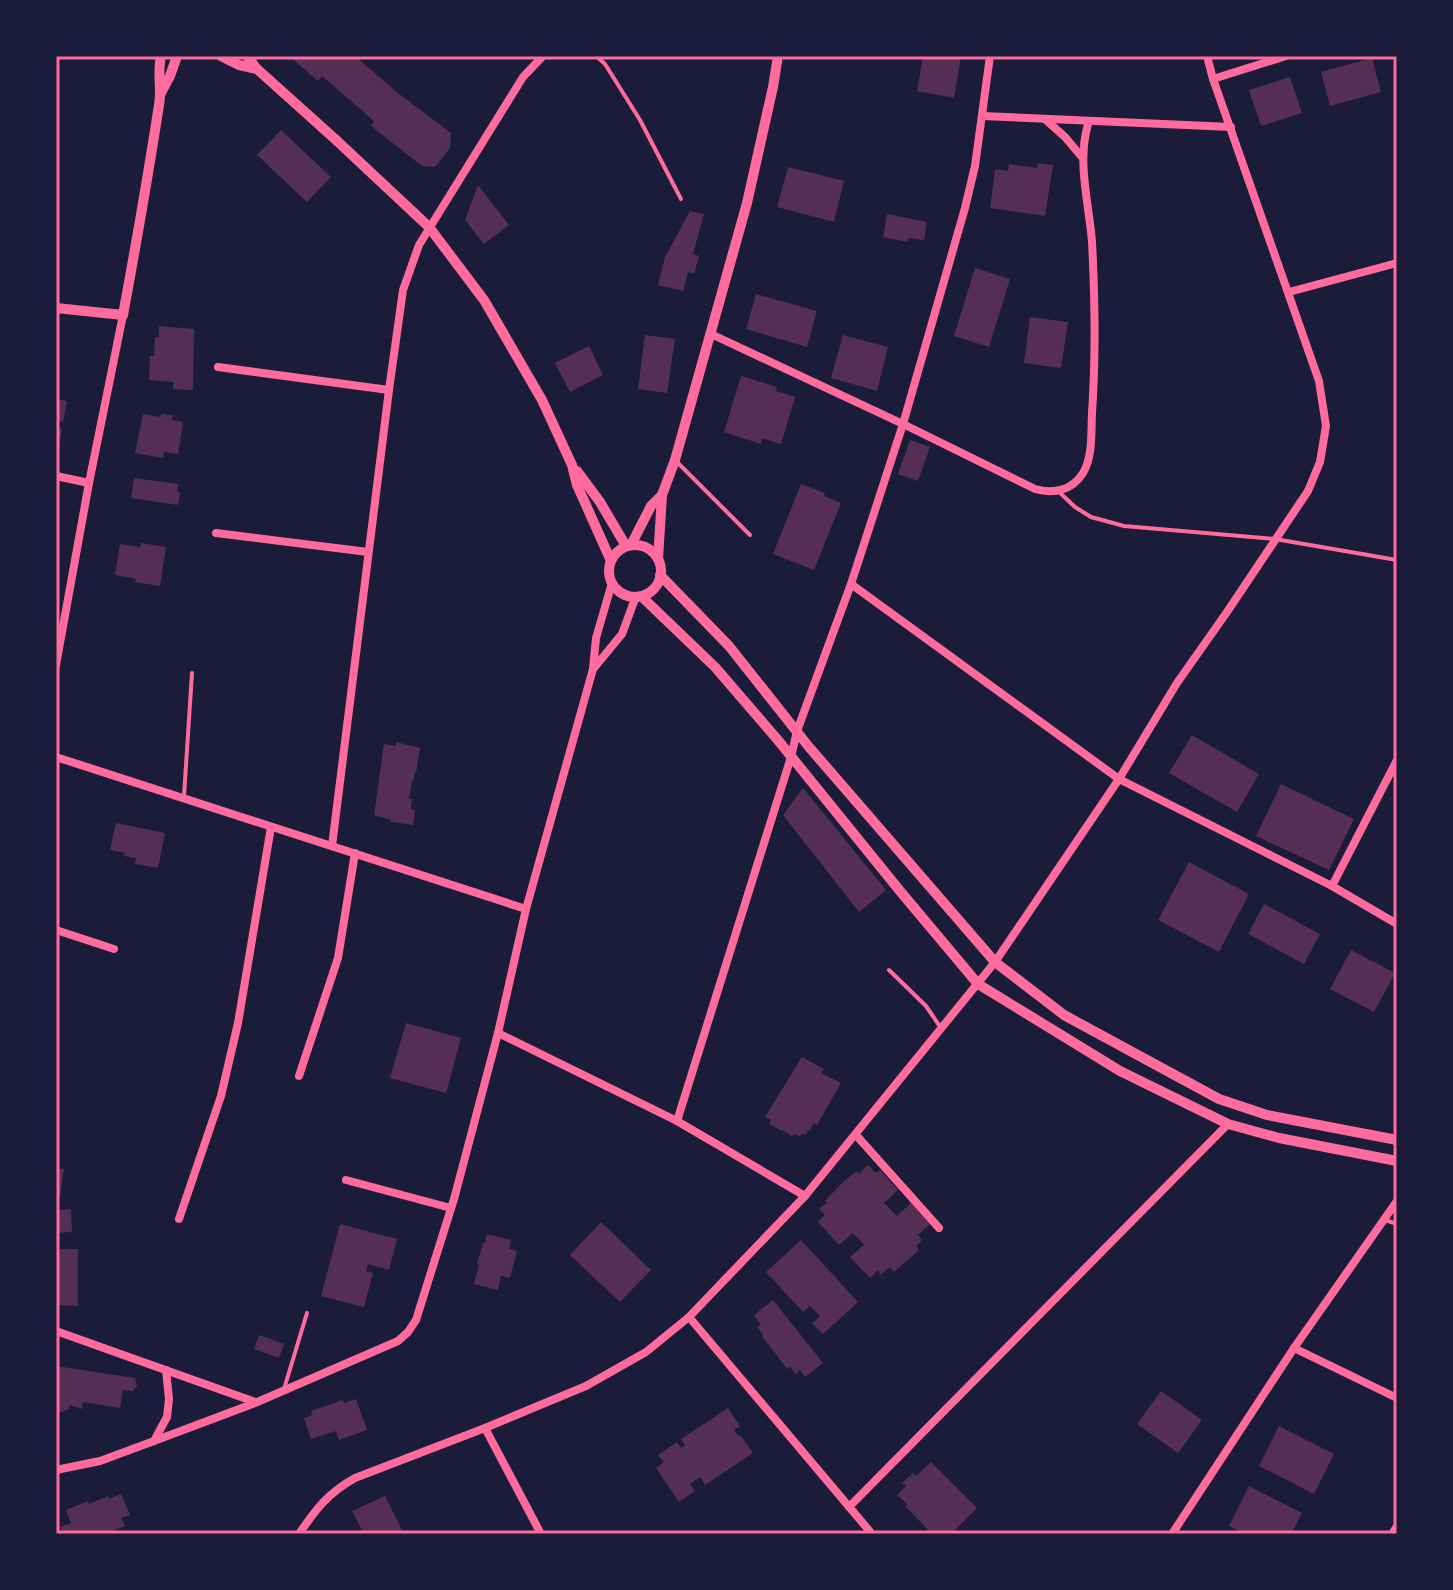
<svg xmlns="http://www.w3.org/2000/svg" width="1453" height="1590" viewBox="0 0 1453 1590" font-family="'DejaVu Sans',sans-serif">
  <rect width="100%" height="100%" fill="#1b1b3a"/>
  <!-- building -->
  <g fill="#542f53">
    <path d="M289 56H355L398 93 451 133 450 148 435 167 422 166 371 126 374 121 322 76 318 81Z"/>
    <path d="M923 56H961L954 98 917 91Z"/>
    <path d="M1372 58 1381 92 1330 106 1321 72Z"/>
    <path d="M1290 77 1302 113 1261 126 1249 90Z"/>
    <path d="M281 130 331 177 307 202 257 155Z"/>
    <path d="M1038 163 1053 165 1045 216 990 208 995 169 1008 171 1009 164 1037 168Z"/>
    <path d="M788 167 844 181 834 222 777 207Z"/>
    <path d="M478 185 509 225 484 244 465 220Z"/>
    <path d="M690 211 704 214 693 254 699 256 694 274 688 272 683 291 658 285 665 257Z"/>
    <path d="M887 214 927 222 924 240 909 238 908 242 883 237Z"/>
    <path d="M975 268 1010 279 989 347 954 336Z"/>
    <path d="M756 294 817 311 807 347 746 329Z"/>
    <path d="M1030 317 1068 322 1061 368 1024 363Z"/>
    <path d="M159 326 194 329 193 390 173 389V382L149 380 150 356H154L155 337H159Z"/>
    <path d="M645 335 675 339 667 393 638 389Z"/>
    <path d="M843 335 888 347 877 391 831 378Z"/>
    <path d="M589 346 603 375 570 392 555 363Z"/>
    <path d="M741 376 777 387 776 391 795 397 781 444 762 438 761 444 724 432Z"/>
    <path d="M56 399 67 401 63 422 59 421 58 427H56Z"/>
    <path d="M143 414 161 417V414L173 415 172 420 183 422 178 454 164 452 163 458 135 453Z"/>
    <path d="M56 428 62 429 58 456H56Z"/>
    <path d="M910 440 930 447 918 481 898 474Z"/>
    <path d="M134 478 178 484 177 492 180 493 178 505 131 498Z"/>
    <path d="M801 484 825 493 824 496 841 503 814 570 773 554Z"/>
    <path d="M141 543 166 547 160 586 135 582 136 579 115 575 120 544 140 547Z"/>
    <path d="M1192 735 1259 774 1237 812 1169 773Z"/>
    <path d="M396 742 420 748 416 773 415 772 413 781H412L409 799H412L411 809 415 810 413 825 391 822V820L374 815 384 744 396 746Z"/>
    <path d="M1281 784 1354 819 1329 870 1256 836Z"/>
    <path d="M803 788 886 890 859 912 783 815Z"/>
    <path d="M116 823 165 833 158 868 135 864 136 858 124 856 125 853 110 850Z"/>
    <path d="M1189 862 1249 894 1219 952 1158 920Z"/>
    <path d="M1264 904 1320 934 1304 964 1248 934Z"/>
    <path d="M1351 950 1395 973 1374 1012 1330 989Z"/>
    <path d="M406 1023 461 1038 446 1093 390 1078Z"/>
    <path d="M802 1057 824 1069 821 1073 841 1083 817 1125 814 1123 809 1131 808 1130 805 1135 802 1133 800 1137 794 1134 792 1136 782 1130V1131L769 1124 771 1120 765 1117Z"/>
    <path d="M868 1165 876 1173 880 1170 898 1190 884 1203 897 1216 911 1203 930 1224 918 1235 922 1240 916 1246 919 1250 894 1272 890 1267 881 1275 878 1270 870 1278 850 1257 864 1245 853 1233 839 1245 818 1222 825 1215 819 1209 827 1203 825 1201 844 1181 857 1171 859 1174Z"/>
    <path d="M56 1168 64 1169 60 1196 56 1195Z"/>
    <path d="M71 1209 72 1232 56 1233V1210Z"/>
    <path d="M601 1222 651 1270 620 1302 570 1255Z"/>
    <path d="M340 1224 397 1239 389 1270 368 1264 366 1271 373 1273 364 1307 321 1296Z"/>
    <path d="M487 1234 511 1240 509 1249 517 1251 510 1278 501 1276 498 1290 474 1284 479 1265 477 1264 483 1243H485Z"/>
    <path d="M801 1240 858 1302 823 1334 812 1323 820 1316 810 1306 803 1312 766 1272Z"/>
    <path d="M56 1249H78V1306L56 1305Z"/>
    <path d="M773 1300 823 1363 805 1377 800 1370 796 1374 790 1367 787 1369 762 1336 763 1335 757 1327 761 1325 754 1315Z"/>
    <path d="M259 1335 284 1344 279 1358 254 1349Z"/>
    <path d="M56 1366 135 1378 137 1386 133 1391 123 1390 120 1408 83 1402 82 1409 69 1405V1409L62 1412 56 1411Z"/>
    <path d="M1161 1391 1202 1420 1178 1453 1137 1424Z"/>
    <path d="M356 1399 367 1430 339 1440 336 1431 311 1439 304 1418 312 1415 311 1411 343 1400 344 1403Z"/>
    <path d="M728 1408 740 1426 734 1430 738 1436 740 1435 753 1453 705 1485 700 1477 690 1484 695 1491 679 1502 656 1468 664 1462 658 1455 677 1442 681 1448 685 1445 681 1439Z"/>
    <path d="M1279 1426 1334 1454 1314 1494 1259 1466Z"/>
    <path d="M931 1462 977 1508 951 1534H932L905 1506 907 1504 897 1495 906 1486 902 1483 913 1473 916 1476Z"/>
    <path d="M1249 1486 1302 1513 1291 1534H1244L1229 1526Z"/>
    <path d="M121 1494 130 1515 121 1518 125 1526 105 1534H62L60 1527 71 1523 66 1510 88 1501 89 1504 108 1496 109 1499Z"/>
    <path d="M385 1496 404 1534H364L352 1511Z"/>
  </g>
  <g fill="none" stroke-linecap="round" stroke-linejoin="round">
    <!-- service -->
    <g stroke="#ff6b9d" stroke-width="4">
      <path d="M596 56 605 64 640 120 681 199"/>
      <path d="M677 462 750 535"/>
      <path d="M1058 491 1075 507 1091 517 1124 526 1275 539 1397 560"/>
      <path d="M184 796 192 673"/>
      <path d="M889 970 926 1006 941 1028"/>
      <path d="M1385 1220 1397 1224"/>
      <path d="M284 1389 307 1313"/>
    </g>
    <!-- minor -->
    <g stroke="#ff6b9d" stroke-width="8">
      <path d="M1213 79 1286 56"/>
      <path d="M982 116 1231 127"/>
      <path d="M1046 120 1065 137 1081 156"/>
      <path d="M1289 292 1397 263"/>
      <path d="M711 334 903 424 1035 489C1053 494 1072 491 1083 473 1093 457 1091 432 1092 413 1096 356 1095 299 1092 242 1089 202 1076 160 1089 121"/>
      <path d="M218 367 389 390"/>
      <path d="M56 476 89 483"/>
      <path d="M216 533 368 552"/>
      <path d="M851 584 1119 779 1332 886 1397 924"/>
      <path d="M56 665 89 483 123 315"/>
      <path d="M594 668 622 634 636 596"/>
      <path d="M56 757 526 909"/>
      <path d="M332 846 389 390 403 290 419 245 523 77 543 56"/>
      <path d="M1332 886 1397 760"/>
      <path d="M56 930 114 949"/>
      <path d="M498 1033 677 1121 805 1196"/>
      <path d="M299 1076 338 958 355 853"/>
      <path d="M677 1121 791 757 797 731 851 584 903 424 965 208 975 166 990 56"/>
      <path d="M856 1135 939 1228"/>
      <path d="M346 1180 451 1208"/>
      <path d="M179 1219 221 1096 238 1023 271 827"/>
      <path d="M689 1317 872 1534"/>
      <path d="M56 1331 255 1402"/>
      <path d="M1294 1348 1397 1398"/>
      <path d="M485 1428 541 1534"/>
      <path d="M154 1441 167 1417 169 1399 166 1370"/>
      <path d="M56 1470 100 1461 154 1441 255 1403 398 1341 408 1332 416 1320 454 1199 498 1033 526 909 593 669 596 638 612 583"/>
      <path d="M849 1507 1228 1124"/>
      <path d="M299 1534C316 1509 328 1493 355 1478L485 1428 586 1386 646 1352 689 1317 805 1196 995 962 1119 779 1177 683 1227 612 1308 491 1320 462 1326 426 1319 381 1213 79 1207 56"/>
      <path d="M1172 1534 1294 1348 1397 1201"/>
      <path d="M1392 1534 1397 1526"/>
    </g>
    <!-- tertiary -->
    <g stroke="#ff6b9d" stroke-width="10">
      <path d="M221 56 239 65 257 69"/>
      <path d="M247 56 257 69 335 139 429 227 484 300 542 400 572 465 577 485 611 561"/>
      <path d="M161 93 170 76 177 56"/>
      <path d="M56 308 123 315C136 245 148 176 159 105 162 89 157 73 161 56"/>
      <path d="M577 471 600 502 626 546"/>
      <path d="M631 545 651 506 662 495"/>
      <circle cx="635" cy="571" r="26"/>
      <path d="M658 559 662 495 675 460 747 203 773 87 778 56"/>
      <path d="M660 575 729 646 809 747 995 962 1064 1015 1219 1099 1267 1115 1397 1140"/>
      <path d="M641 596 715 667 777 739 900 891 978 984 1120 1071 1228 1124 1279 1138 1397 1161"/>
    </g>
  </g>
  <!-- border -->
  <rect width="1453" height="1590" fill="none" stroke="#1b1b3a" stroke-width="116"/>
  <rect x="58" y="58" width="1337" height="1474" fill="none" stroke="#ff6b9d" stroke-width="3"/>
</svg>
